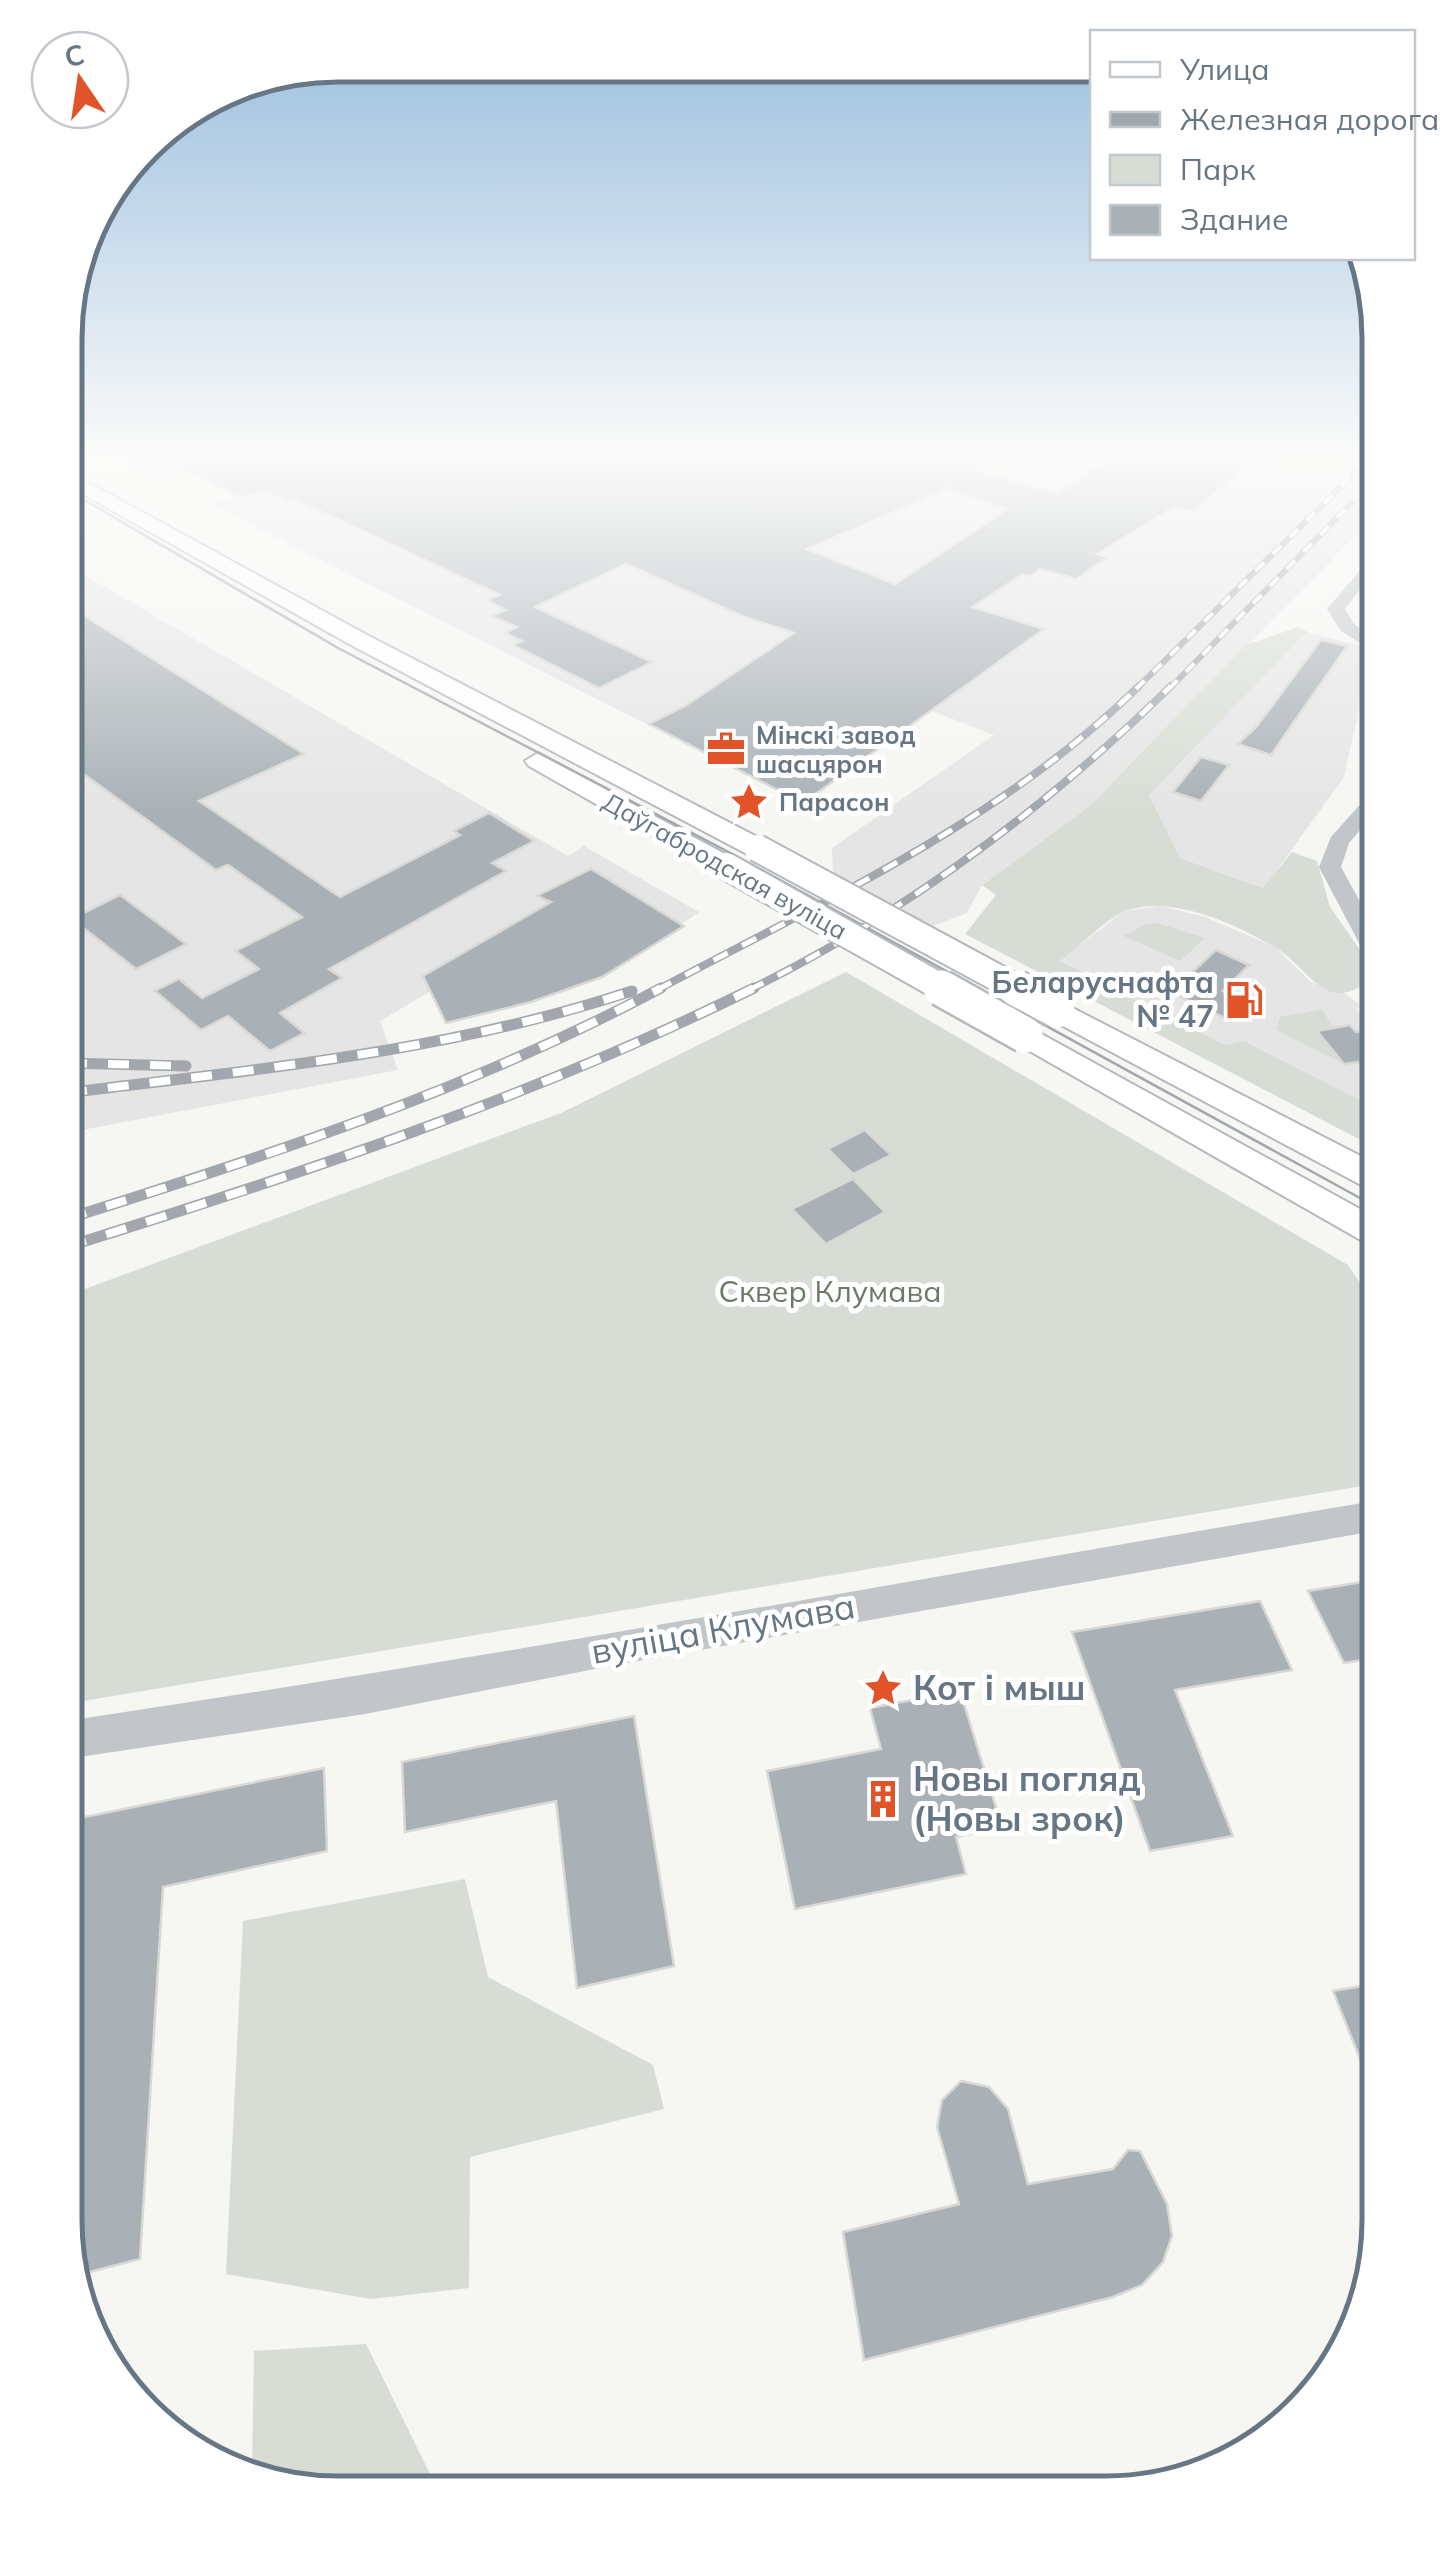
<svg xmlns="http://www.w3.org/2000/svg" width="1445" height="2559" viewBox="0 0 1445 2559" font-family="Mulish,sans-serif">
  <rect width="100%" height="100%" fill="#f6f6f3"/>
  <!-- built -->
  <g fill="#e4e5e4">
    <path d="M111 456H1380V511L1090 806 982 885 967 913 933 926 833 873 832 848 994 735 927 709 803 803 212 505 237 496 208 482 230 475 220 465 162 482Z"/>
    <path d="M67 565 568 856 584 846 699 912 603 977 531 1002 446 1023 433 1000 635 897 614 883 380 1021 398 1070 66 1133Z"/>
    <path d="M1307 632 1358 645 1371 654 1344 777 1264 888 1180 858 1149 795Z"/>
    <path d="M1160 906 1205 917 1275 947 1311 982 1344 993 1362 1006 1356 1009 1380 1034V1102L1360 1100 1244 1041 1225 1045 1059 961 1124 911Z"/>
  </g>
  <!-- green -->
  <g fill="#d7ddd4">
    <path d="M1298 627 1307 632 1149 795 1180 858 1263 888 1292 852 1317 861 1330 907 1372 967V978C1325 1018 1310 968 1276 948 1238 925 1173 895 1128 910 1109 916 1078 948 1060 961L1225 1045 1244 1041 1360 1100 1380 1102V1150L965 934 996 895 982 885 1090 806 1246 645Z"/>
    <path d="M1157 923 1205 938 1180 961 1124 936 1146 924Z"/>
    <path d="M846 972 1348 1265 1380 1312V1483L66 1704V1296L561 1113Z"/>
    <path d="M1322 1009 1333 1028 1318 1032 1344 1064 1276 1030 1280 1017Z"/>
    <path d="M465 1879 488 1977 653 2065 664 2109 470 2157 469 2288 371 2299 226 2274 243 1921Z"/>
    <path d="M366 2344 439 2492H302L252 2469 254 2351Z"/>
  </g>
  <!-- building -->
  <g fill="#a9b1b6" stroke="#d8d8d5" stroke-width="2.5" fill-rule="evenodd">
    <path d="M154 456H1013L981 470 1057 494 1111 456H1260L1193 511 1174 507 1097 554 1108 557 1076 579 1040 569 1030 576 1023 574 973 607 1044 629 803 803 649 724 685 706 794 633 742 616 626 564 535 607 652 662 599 688 513 645 522 641 505 633 517 627 492 616 506 610 487 600 500 595 294 499 287 501 266 491 242 498ZM946 489 1007 509 895 584 807 549Z"/>
    <path d="M67 605 304 754 199 801 340 897 460 835 454 831 489 813 534 841 492 863 506 871 329 969 342 978 280 1013 304 1033 270 1051 228 1016 201 1030 155 991 179 979 202 998 259 969 236 951 302 917 228 865 216 870 67 762Z"/>
    <path d="M1321 640 1347 646 1271 755 1238 744 1257 726Z"/>
    <path d="M1201 757 1229 765 1201 801 1173 792Z"/>
    <path d="M591 869 684 926 602 977 531 1002 446 1023 423 976 551 902 537 896Z"/>
    <path d="M120 895 186 944 136 969 72 919Z"/>
    <path d="M1216 950 1249 965 1223 991 1247 1002 1229 1020 1171 992Z"/>
    <path d="M1350 1025 1356 1032 1368 1030 1380 1044V1089L1358 1062 1344 1064 1317 1031Z"/>
    <path d="M865 1130 891 1155 853 1174 828 1149Z"/>
    <path d="M853 1179 885 1212 826 1244 792 1209Z"/>
    <path d="M1380 1579V1657L1344 1663 1308 1591Z"/>
    <path d="M1260 1601 1292 1670 1175 1690 1233 1836 1150 1851 1072 1632Z"/>
    <path d="M960 1691 1002 1827 956 1837 966 1874 795 1909 767 1771 881 1749 870 1708Z"/>
    <path d="M634 1716 674 1966 577 1988 556 1801 405 1832 402 1762Z"/>
    <path d="M324 1768 327 1851 163 1887 140 2259 74 2276 65 2220V1949L80 1818Z"/>
    <path d="M1379 1983V2104H1378L1333 1991Z"/>
    <path d="M961 2081 989 2087 1008 2109 1028 2184 1113 2169 1128 2150 1140 2151 1167 2204 1172 2236 1163 2262 1142 2285 1113 2297 864 2360 843 2232 959 2204 937 2127 942 2100Z"/>
  </g>
  <g fill="none" stroke-linecap="round" stroke-linejoin="round">
    <!-- major casing -->
    <g stroke="#b5b9bd" stroke-width="4">
      <g id="major">
        <path d="M67 471 367 635 767 842 771 848 767 854H747L351 645 67 485Z"/>
        <path d="M538 753 736 860 740 866 726 874 716 872 529 766 525 761Z"/>
        <path d="M1057 1000 1380 1166V1195L1046 1017 1041 1010Z"/>
        <path d="M1025 1025 1380 1220V1251L1014 1042 1009 1035 1014 1028Z"/>
      </g>
    </g>
    <!-- minor -->
    <g fill="#c2c6c9" fill-rule="evenodd">
      <path d="M1380 547V563L1345 609 1354 624 1380 642V656L1341 631 1327 609Z"/>
      <path d="M1380 788V807L1349 843 1341 867 1380 938V967L1368 960 1319 867 1331 837 1373 790Z"/>
      <path d="M1380 1500V1530L615 1665 365 1714 66 1759V1721C505 1656 942 1574 1380 1500Z"/>
    </g>
    <!-- major -->
    <use href="#major" fill="#fff" fill-rule="evenodd"/>
    <!-- tram -->
    <path stroke="#a1a7ad" stroke-width="2.5" d="M67 490 338 648 740 858 1380 1209"/>
    <!-- rail-far2 casing -->
    <g stroke="#a1a7ad" stroke-width="6">
      <g id="rail-far2">
        <path d="M1136 689 1372 456"/>
        <path d="M1169 689 1380 474"/>
      </g>
    </g>
    <!-- rail-far1 casing -->
    <g stroke="#a1a7ad" stroke-width="8">
      <g id="rail-far1">
        <path d="M657 990C824 901 1002 821 1139 686"/>
        <path d="M749 990C906 913 1046 808 1171 686"/>
      </g>
    </g>
    <!-- rail casing -->
    <g stroke="#a1a7ad" stroke-width="11">
      <g id="rail">
        <path d="M66 1063 186 1066"/>
        <path d="M66 1093C258 1069 448 1052 632 991"/>
        <path d="M66 1219C270 1155 472 1089 661 988"/>
        <path d="M66 1247C301 1174 533 1097 754 988"/>
      </g>
    </g>
    <!-- rail-far2 -->
    <use href="#rail-far2" stroke="#fff" stroke-width="4" stroke-dasharray="12" stroke-linecap="butt"/>
    <!-- rail-far1 -->
    <use href="#rail-far1" stroke="#fff" stroke-width="5" stroke-dasharray="16" stroke-linecap="butt"/>
    <!-- rail -->
    <use href="#rail" stroke="#fff" stroke-width="8" stroke-dasharray="21" stroke-linecap="butt"/>
    <!-- major-bridge-far1 casing -->
    <g stroke="#b5b9bd" stroke-width="30" stroke-linecap="butt">
      <g id="major-bridge-far1">
        <path d="M757 848 1020 990"/>
        <path d="M726 866 946 990"/>
      </g>
    </g>
    <!-- major-bridge casing -->
    <g stroke="#b5b9bd" stroke-width="40" stroke-linecap="butt">
      <g id="major-bridge">
        <path d="M941 988 1025 1035"/>
        <path d="M1016 988 1057 1010"/>
      </g>
    </g>
    <!-- major-bridge-far1 -->
    <use href="#major-bridge-far1" stroke="#fff" stroke-width="26"/>
    <!-- major-bridge -->
    <use href="#major-bridge" stroke="#fff" stroke-width="35"/>
  </g>
  <!-- sky -->
  <linearGradient id="sky" x2="0" y2="1"><stop stop-color="#95bbdc"/><stop offset="0.56" stop-color="#fbfbfa"/><stop offset="1" stop-color="#fbfbfa" stop-opacity="0"/></linearGradient>
  <rect width="1445" height="814" fill="url(#sky)"/>
  <!-- icons -->
  <defs>
    <g id="office-bare" transform="scale(3)"><path d="M-6-3h4V-5.5h4V-3h4V5H-6ZM-1-4.5V-3h2v-1.5ZM-6 0V1H6V0Z" fill="#e15429" stroke="#fff" stroke-width="2.5" paint-order="stroke"/></g>
    <g id="sight-bare" transform="scale(3)"><path d="M0-6L1.8-2.2L6-1.7L2.9 1.2L3.7 5.4L0 3.3L-3.7 5.4L-2.9 1.2L-6-1.7L-1.8-2.2Z" fill="#e15429" stroke="#fff" stroke-width="2.5" paint-order="stroke"/></g>
    <g id="fuel-bare" transform="scale(3)"><path d="M-5.5-6h7V0h2V4h1.3V-2.5L3-4.5l.8-.8L6-3V5H2.5V1h-1V6h-7ZM-4.2-4.7v3.2H.2V-4.7Z" fill="#e15429" stroke="#fff" stroke-width="2.5" paint-order="stroke"/></g>
    <g id="building-bare" transform="scale(3)"><path d="M-4-6H4V6H1V3H-1V6H-4ZM-2.5-4.3h1.7v1.8h-1.7ZM.8-4.3h1.7v1.8H.8ZM-2.5-1h1.7V.8h-1.7ZM.8-1h1.7V.8H.8Z" fill="#e15429" stroke="#fff" stroke-width="2.5" paint-order="stroke"/></g>
  </defs>
  <g fill-rule="evenodd">
    <use href="#office-bare" x="726" y="749"/>
    <use href="#sight-bare" x="749" y="802"/>
    <use href="#fuel-bare" x="1244" y="1000"/>
    <use href="#sight-bare" x="883" y="1688"/>
    <use href="#building-bare" x="883" y="1799"/>
  </g>
  <g text-anchor="middle" stroke-width="10" stroke-linejoin="round" paint-order="stroke">
    <!-- far-poi labels -->
    <g font-size="25" font-weight="bold" fill="#667684" stroke="#fff" text-anchor="start">
      <text x="756" y="744">Мінскі завод<tspan x="756" dy="29">шасцярон</tspan></text>
      <text x="779" y="811">Парасон</text>
    </g>
    <!-- far-street labels -->
    <g font-size="25" fill="#667684" stroke="#fff">
      <text transform="translate(725 866) rotate(29)" y="9">Даўгабродская вуліца</text>
    </g>
    <!-- poi labels -->
    <g font-size="30" font-weight="bold" fill="#667684" stroke="#fff" text-anchor="end">
      <text x="1214" y="993">Беларуснафта<tspan x="1214" dy="34">№ 47</tspan></text>
    </g>
    <!-- park labels -->
    <g font-size="30" fill="#697b64" stroke="#fff">
      <text x="830" y="1302">Сквер Клумава</text>
    </g>
    <!-- near-street labels -->
    <g font-size="35" fill="#667684" stroke="#fff">
      <text transform="translate(723 1629) rotate(-10)" y="12">вуліца Клумава</text>
    </g>
    <!-- near-poi labels -->
    <g font-size="35" font-weight="bold" fill="#667684" stroke="#fff" text-anchor="start">
      <text x="913" y="1700">Кот і мыш</text>
      <text x="913" y="1791">Новы погляд<tspan x="913" dy="40">(Новы зрок)</tspan></text>
    </g>
  </g>
  <!-- crop -->
  <path d="M0 0H1445V2559H0ZM338 82H1106A256 256 0 0 1 1362 338V2220A256 256 0 0 1 1106 2476H338A256 256 0 0 1 82 2220V338A256 256 0 0 1 338 82Z" fill="#fff" fill-rule="evenodd"/>
  <path fill="none" stroke="#667684" stroke-width="5" d="M338 82H1106A256 256 0 0 1 1362 338V2220A256 256 0 0 1 1106 2476H338A256 256 0 0 1 82 2220V338A256 256 0 0 1 338 82Z"/>
  <!-- legend -->
  <rect x="1090" y="30" width="325" height="230" fill="#ffffff" stroke="#c2c8ce" stroke-width="2.5"/>
  <rect x="1110" y="62" width="50" height="15" fill="#ffffff" stroke="#c2c8ce" stroke-width="2.5"/>
  <text x="1180" y="80" font-size="30" fill="#667684">Улица</text>
  <rect x="1110" y="112" width="50" height="15" fill="#a1a7ad" stroke="#c2c8ce" stroke-width="2.5"/>
  <text x="1180" y="130" font-size="30" fill="#667684">Железная дорога</text>
  <rect x="1110" y="155" width="50" height="30" fill="#d7ddd4" stroke="#c2c8ce" stroke-width="2.5"/>
  <text x="1180" y="180" font-size="30" fill="#667684">Парк</text>
  <rect x="1110" y="205" width="50" height="30" fill="#a9b1b6" stroke="#c2c8ce" stroke-width="2.5"/>
  <text x="1180" y="230" font-size="30" fill="#667684">Здание</text>
  <!-- north arrow -->
  <g transform="translate(80 80) rotate(347)"><circle r="48" fill="#ffffff" stroke="#c2c8ce" stroke-width="2.5"/>
  <path d="M0-8L18 38L0 25L-18 38Z" fill="#e15429"/>
  <text y="-15" font-size="28" font-weight="bold" text-anchor="middle" fill="#667684">С</text>
  </g>
</svg>
